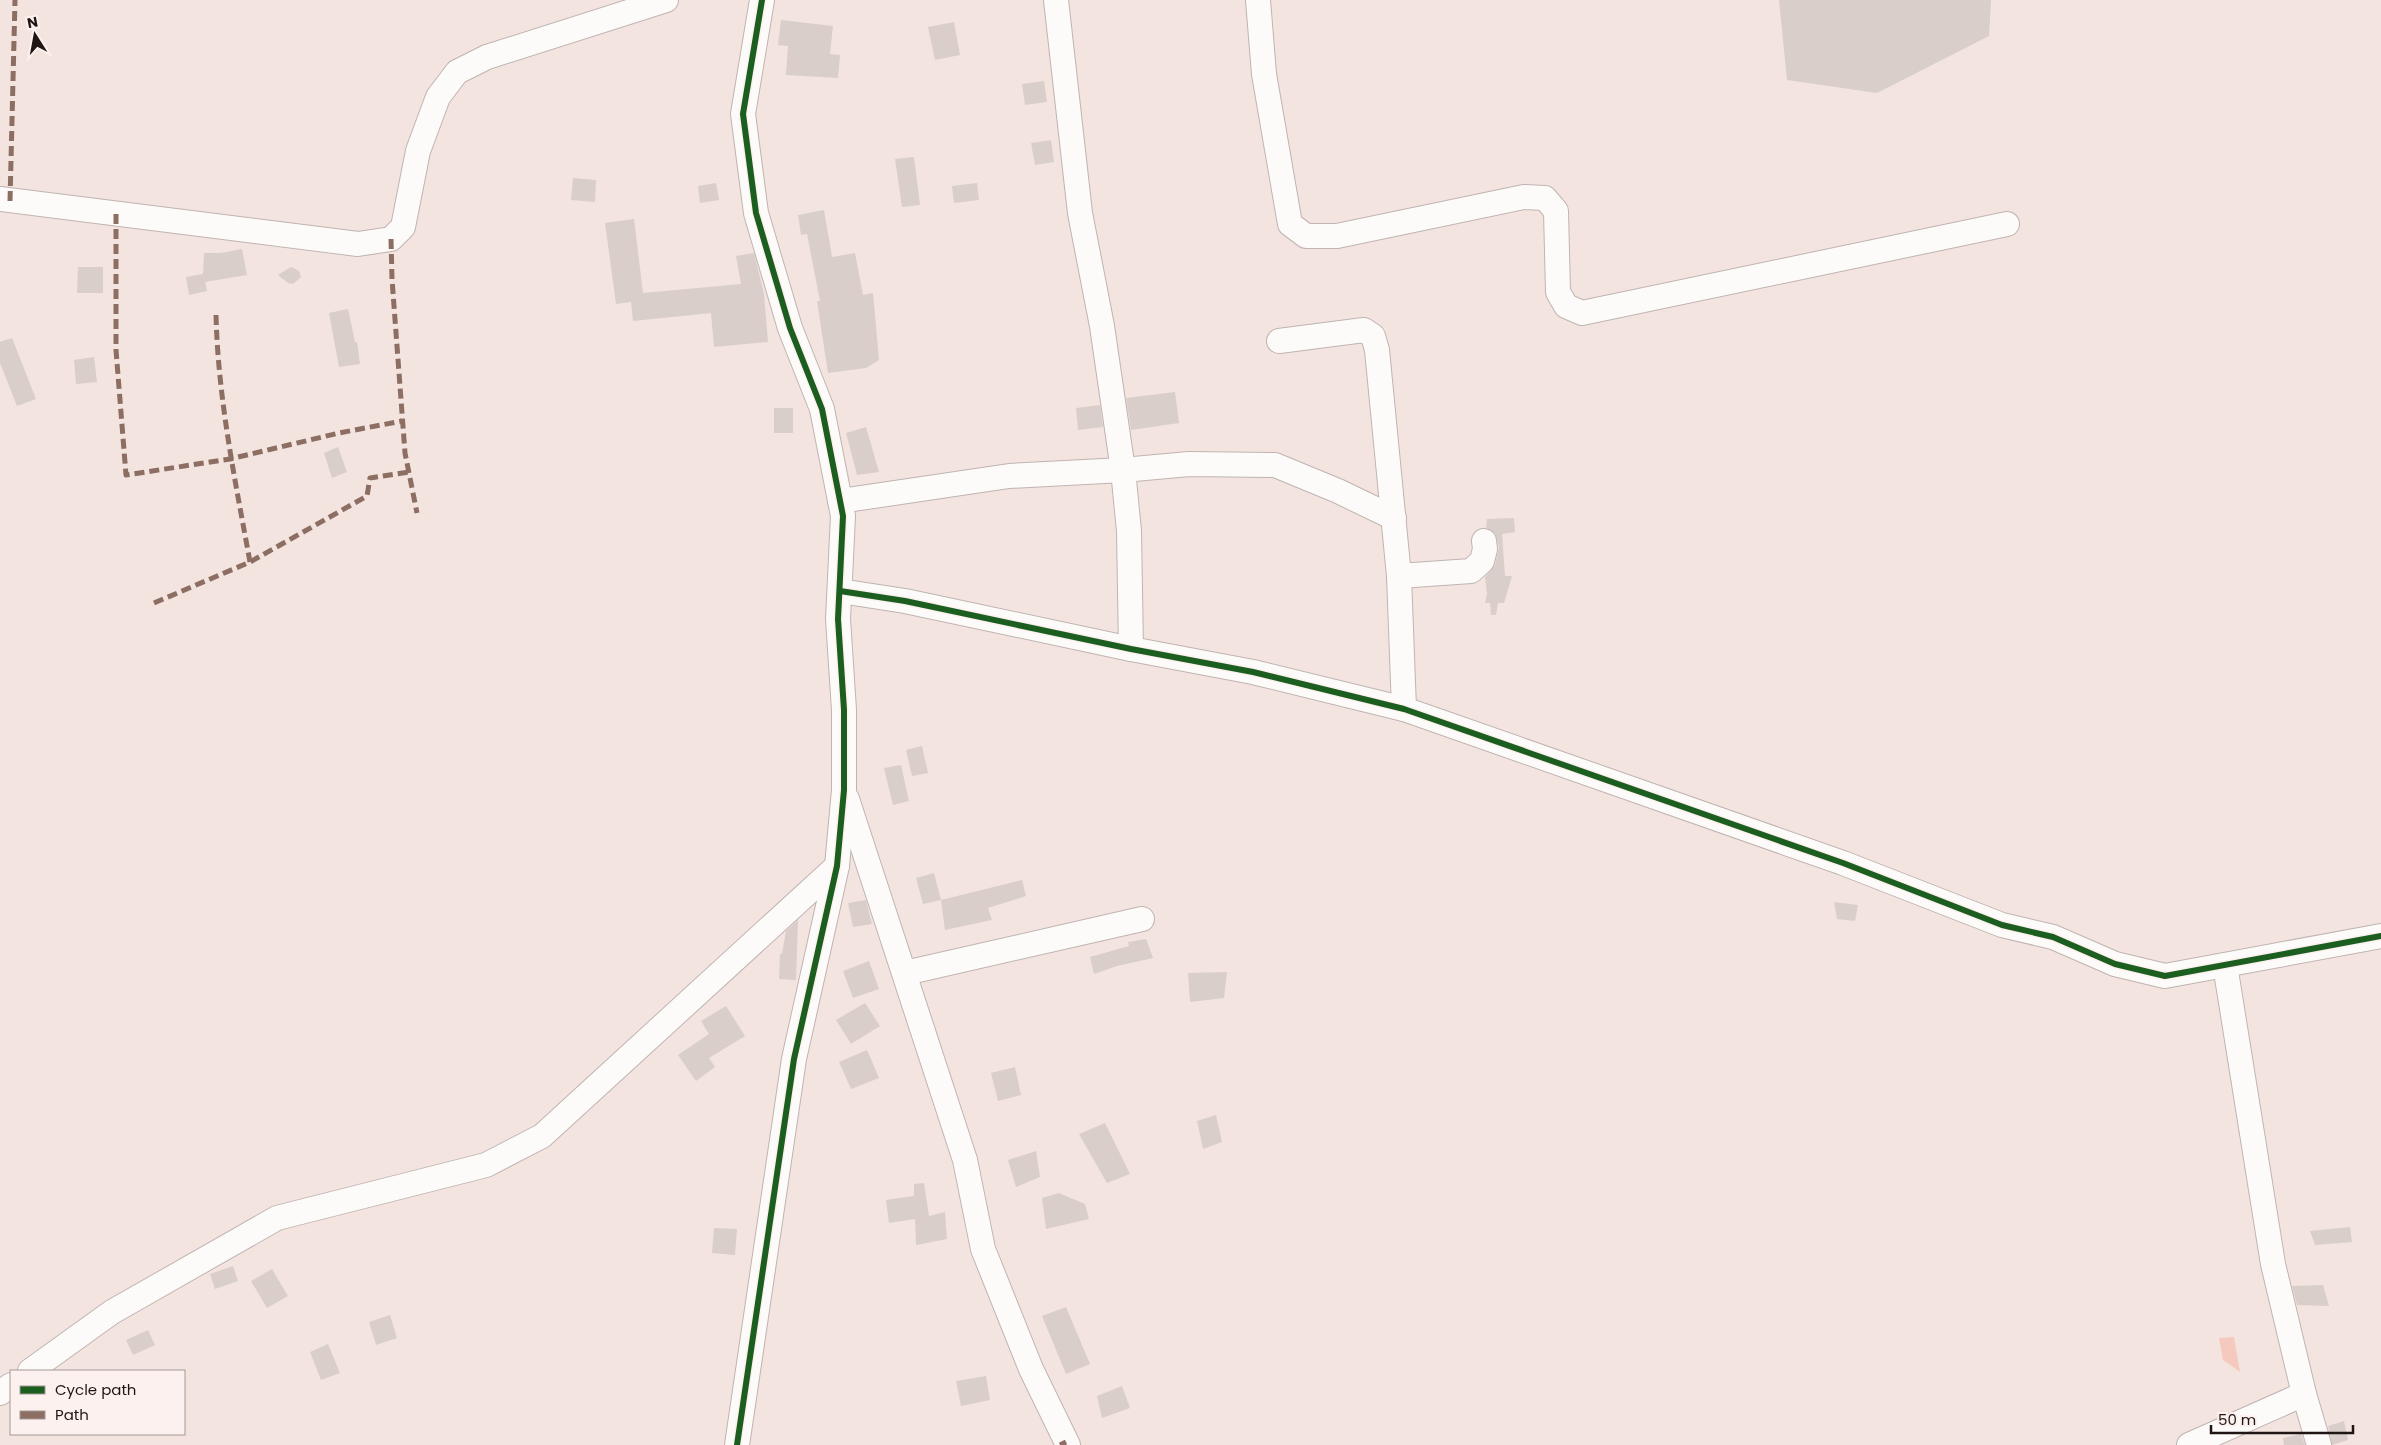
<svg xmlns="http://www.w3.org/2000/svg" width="2381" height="1445" viewBox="0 0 2381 1445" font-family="Poppins,sans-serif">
  <rect width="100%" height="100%" fill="#f3e4e0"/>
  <!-- green -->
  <path fill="#f5c9bd" d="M2234 1337 2240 1372 2223 1360 2219 1338Z"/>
  <!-- building -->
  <g fill="#d9ceca">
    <path d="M1779 0H1991L1989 36 1877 93 1787 80Z"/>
    <path d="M781 20 833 26 830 54 840 55 838 78 786 75 788 46 778 45Z"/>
    <path d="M954 22 960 55 935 60 928 27Z"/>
    <path d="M1044 81 1047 102 1025 105 1022 84Z"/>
    <path d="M1051 140 1054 162 1035 165 1031 143Z"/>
    <path d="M914 157 920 205 902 207 895 159Z"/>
    <path d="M573 178 596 180 595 202 571 200Z"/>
    <path d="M716 183 719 200 700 203 698 186Z"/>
    <path d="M977 183 979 200 954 203 952 186Z"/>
    <path d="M824 210 832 257 855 253 863 295 873 293 879 360 866 368 828 373 817 301H820L807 234 801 235 798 215Z"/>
    <path d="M634 219 643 293 741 284 736 256 754 253 764 294 768 342 714 347 711 313 633 321 631 302 616 304 605 223Z"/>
    <path d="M242 249 247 275 205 282 207 291 189 295 186 277 203 274 204 253H221Z"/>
    <path d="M78 267H103V293H77Z"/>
    <path d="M291 267 299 271 301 277 293 284 288 283 278 275Z"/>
    <path d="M348 309 355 342H357L360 364 339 367 329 313Z"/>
    <path d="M12 338 36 399 17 406 0 363V342Z"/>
    <path d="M94 357 97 382 76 384 74 360Z"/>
    <path d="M1175 392 1179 423 1131 430 1126 398Z"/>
    <path d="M1100 405 1103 427 1078 430 1076 408Z"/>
    <rect x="774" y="408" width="19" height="25"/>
    <path d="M866 427 879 472 857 475 846 433Z"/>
    <path d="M338 447 347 472 332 478 324 453Z"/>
    <path d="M1514 518 1515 532 1502 534 1505 576H1512L1504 603H1498L1496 615H1491L1490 603H1485L1487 594 1485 577 1495 565 1499 547 1495 533 1486 528 1487 519Z"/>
    <path d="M922 746 928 773 912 776 906 750Z"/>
    <path d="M901 765 909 801 893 805 884 768Z"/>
    <path d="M934 873 941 900 923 904 916 878Z"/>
    <path d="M1022 880 1026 896 988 908 992 920 945 930 941 900Z"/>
    <path d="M866 900 872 924 853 927 848 903Z"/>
    <path d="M1834 902 1858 905 1855 921 1837 919Z"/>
    <path d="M798 920 796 980 779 979 780 954H782L786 931Z"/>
    <path d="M1146 939 1153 958 1117 966 1094 974 1090 957 1129 946 1128 942Z"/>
    <path d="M869 961 879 989 853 998 843 971Z"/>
    <path d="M1227 972 1224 998 1190 1002 1188 973Z"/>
    <path d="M865 1003 880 1026 851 1044 836 1020Z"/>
    <path d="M726 1006 745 1036 709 1058 715 1067 696 1081 678 1055 709 1034 701 1021Z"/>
    <path d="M867 1050 879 1078 851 1089 839 1062Z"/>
    <path d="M1015 1067 1021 1095 998 1101 991 1073Z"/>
    <path d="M1216 1115 1222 1142 1203 1149 1197 1121Z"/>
    <path d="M1105 1123 1130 1174 1107 1183 1079 1134Z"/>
    <path d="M1036 1151 1040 1177 1016 1187 1008 1160Z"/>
    <path d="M924 1183 929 1216 945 1212 947 1239 916 1245 915 1219 889 1223 886 1200 914 1196V1184Z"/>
    <path d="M1059 1193 1085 1204 1089 1219 1046 1229 1042 1198Z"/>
    <path d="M2350 1227 2352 1242 2315 1245 2310 1231Z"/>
    <path d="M714 1228 737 1229 735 1255 712 1253Z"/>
    <path d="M233 1266 238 1281 215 1289 210 1274Z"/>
    <path d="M272 1269 288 1296 267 1308 251 1281Z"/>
    <path d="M2323 1285 2329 1306 2297 1305 2292 1286Z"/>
    <path d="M1066 1307 1090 1364 1066 1374 1042 1316Z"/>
    <path d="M390 1315 397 1338 376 1345 369 1322Z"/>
    <path d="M148 1330 155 1345 133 1355 126 1340Z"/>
    <path d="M328 1344 340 1373 321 1380 310 1352Z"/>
    <path d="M986 1376 990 1400 961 1406 956 1381Z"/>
    <path d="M1122 1386 1130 1408 1102 1418 1097 1396Z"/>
    <path d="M2344 1421 2348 1440 2332 1445 2328 1426Z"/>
    <path d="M2301 1434 2305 1445H2284L2283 1438Z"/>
  </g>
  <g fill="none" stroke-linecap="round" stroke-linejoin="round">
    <!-- minor casing -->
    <g stroke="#bfb4b1" stroke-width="26">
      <g id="minor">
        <path d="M1056 0 1080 213 1102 326 1123 470 1129 531 1131 649"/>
        <path d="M1258 0 1264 74 1290 224 1306 236H1337L1524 197 1545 198 1556 211 1558 292 1566 306 1582 313 2007 224"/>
        <path d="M0 199 358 244 391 239 403 227 418 151 438 97 457 72 487 57 666 0"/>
        <path d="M1279 341 1364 330 1373 336 1377 350 1399 576 1404 709"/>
        <path d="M840 501 1009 476 1123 470 1189 464 1275 465 1338 491 1394 518"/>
        <path d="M1399 576 1471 571 1482 561 1485 549 1484 541"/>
        <path d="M840 591 905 601 1131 649 1253 672 1404 709 1843 863 2002 925 2053 937 2115 964 2165 976 2381 936"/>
        <path d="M847 799 965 1160 983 1249 1031 1369 1068 1445"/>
        <path d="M2225 965 2273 1264 2304 1394 2319 1445"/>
        <path d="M905 973 1142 919"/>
        <path d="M30 1371 112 1312 277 1218 486 1165 542 1136 837 866"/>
        <path d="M0 1393 11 1385"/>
        <path d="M737 1445 794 1059 837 866 844 790V710L838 619 843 516 822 409 790 328 756 213 743 114 762 0"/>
        <path d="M2189 1445 2304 1394"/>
      </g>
    </g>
    <!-- minor -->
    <use href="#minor" stroke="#fdfbfa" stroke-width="24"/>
    <!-- quiet -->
    <g stroke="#8d6e63" stroke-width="5" stroke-dasharray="10 5" stroke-linecap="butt">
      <path d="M10 201 15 0"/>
      <path d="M116 214V350L126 475 230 459 339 433 402 421"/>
      <path d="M391 239 392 279 405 453 417 513"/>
      <path d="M216 315C218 398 235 480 250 562"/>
      <path d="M154 603 250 562 367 496 370 478 409 472"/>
      <path d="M1060 1445 1066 1442"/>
    </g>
    <!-- cycleway casing -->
    <g stroke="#fcf1ee" stroke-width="9">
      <g id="cycleway">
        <path d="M840 591 905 601 1131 649 1253 672 1404 709 1843 863 2002 925 2053 937 2115 964 2165 976 2381 936"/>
        <path d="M737 1445 794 1059 837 866 844 790V710L838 619 843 516 822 409 790 328 756 213 743 114 762 0"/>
      </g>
    </g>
    <!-- cycleway -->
    <use href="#cycleway" stroke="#1b5e20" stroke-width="6"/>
  </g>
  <!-- legend -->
  <rect x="10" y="1370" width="175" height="65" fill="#fcf1ee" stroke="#a49997"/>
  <rect x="20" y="1386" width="25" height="8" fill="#1b5e20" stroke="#a49997"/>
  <text x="55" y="1395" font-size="15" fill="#1f1614">Cycle path</text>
  <rect x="20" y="1411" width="25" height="8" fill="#8d6e63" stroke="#a49997"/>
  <text x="55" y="1420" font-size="15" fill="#1f1614">Path</text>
  <!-- north arrow -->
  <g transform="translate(35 35) rotate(349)" stroke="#fcf1ee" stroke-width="4" paint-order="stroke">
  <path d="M0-4L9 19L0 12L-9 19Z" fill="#1f1614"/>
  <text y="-8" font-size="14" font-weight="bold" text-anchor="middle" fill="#1f1614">N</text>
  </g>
  <!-- scale -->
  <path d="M2211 1425v8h142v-8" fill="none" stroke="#1f1614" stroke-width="2.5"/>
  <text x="2218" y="1425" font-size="15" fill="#1f1614" stroke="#fcf1ee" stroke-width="4" paint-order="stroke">50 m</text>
</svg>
